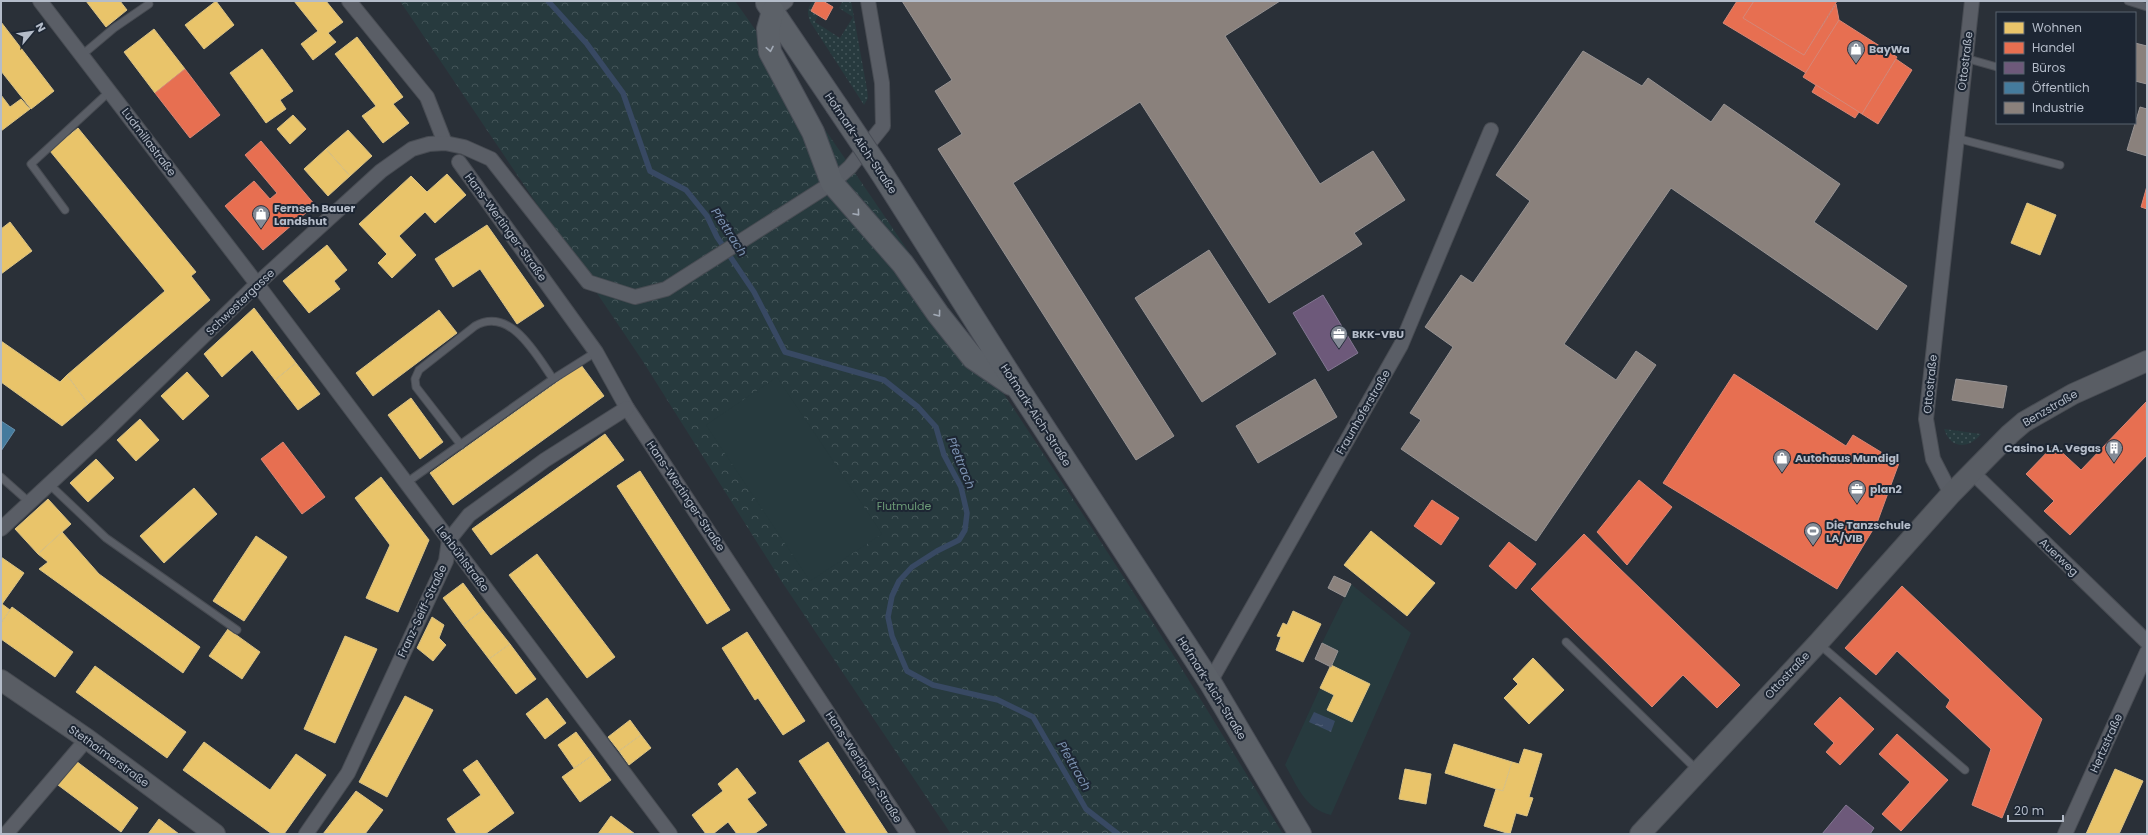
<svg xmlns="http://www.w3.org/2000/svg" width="2148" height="835" viewBox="0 0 2148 835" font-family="Poppins,sans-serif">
  <defs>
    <pattern id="grass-dots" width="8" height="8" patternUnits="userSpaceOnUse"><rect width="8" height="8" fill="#273a3e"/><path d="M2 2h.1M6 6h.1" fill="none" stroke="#445559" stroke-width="1.8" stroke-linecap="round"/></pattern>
    <pattern id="forest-crowns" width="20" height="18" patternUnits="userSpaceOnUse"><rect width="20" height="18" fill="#273a3e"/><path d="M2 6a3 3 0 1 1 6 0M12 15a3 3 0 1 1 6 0" fill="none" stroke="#445559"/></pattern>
    <pattern id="water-ripples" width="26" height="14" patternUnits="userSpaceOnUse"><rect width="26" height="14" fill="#384963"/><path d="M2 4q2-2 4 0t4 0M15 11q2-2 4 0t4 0" fill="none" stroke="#526178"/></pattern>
  </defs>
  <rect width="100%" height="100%" fill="#2a3038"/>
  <!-- grass -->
  <g fill="url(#grass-dots)">
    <path d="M814 1H816L811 11 818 15 815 22 840 38 853 17 839 8 842 2 840 1H851L867 89 868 98 864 105 811 23C807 14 806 7 814 1Z"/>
    <path d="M1944 429 1981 434C1969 449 1951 450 1944 429Z"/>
  </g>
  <!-- forest -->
  <path fill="url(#forest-crowns)" d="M400 1H735C881 207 1021 417 1157 629 1200 697 1241 766 1283 834H951L782 582 642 360Z"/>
  <!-- garden -->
  <g fill="#273a3e">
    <path d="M777 377 882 534 810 581 706 425Z"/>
    <path d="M1351 584 1411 633 1331 815C1305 809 1298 787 1285 765L1320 688 1334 695 1352 721 1370 684 1331 665 1338 651 1322 643Z"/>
  </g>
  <!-- water -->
  <path fill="url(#water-ripples)" d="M1314 712 1335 721 1331 732 1309 722Z"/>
  <!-- homes -->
  <g fill="#e9c46a" stroke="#d9c286">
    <path d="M86 1H120L127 10 106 27Z"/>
    <path d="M216 1 234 25 204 49 185 25Z"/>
    <path d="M294 1H326L343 22 328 33 336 42 313 60 301 44 318 31Z"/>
    <path d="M1 22 54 91 31 109 1 71Z"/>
    <path d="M154 29 185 69 155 93 124 52Z"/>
    <path d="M357 37 403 97 393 104 409 123 383 143 362 116 376 106 335 54Z"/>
    <path d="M262 49 293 91 280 100 286 109 266 123 230 73Z"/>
    <path d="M1 95 10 107 21 99 30 109 1 131Z"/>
    <path d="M293 115 306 129 290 144 277 129Z"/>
    <path d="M78 128 196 272 191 276 210 300 88 404 67 375 165 291 50 151Z"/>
    <path d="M348 130 372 156 350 176 326 149Z"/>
    <path d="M326 149 350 176 328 196 304 169Z"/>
    <path d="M447 174 466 195 435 223 425 212 399 236 416 255 392 278 378 263 387 254 359 224 411 176 427 192Z"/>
    <path d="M2027 203 2056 215 2040 255 2011 243Z"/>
    <path d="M10 222 32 251 1 274V229Z"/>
    <path d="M487 225 544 306 517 324 480 269 453 287 435 259Z"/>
    <path d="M327 245 347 270 334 281 340 289 309 313 283 281Z"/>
    <path d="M254 308 296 363 275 380 252 350 222 377 204 354Z"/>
    <path d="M439 310 457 333 373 396 356 373Z"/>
    <path d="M1 341 60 382 67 375 88 404 62 426 1 382Z"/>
    <path d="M296 363 320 394 298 410 275 380Z"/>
    <path d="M581 365 604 396 453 505 430 473Z"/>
    <path d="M187 372 209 396 183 420 161 396Z"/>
    <path d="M411 398 443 442 420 459 388 415Z"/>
    <path d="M140 419 159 440 136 461 117 440Z"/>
    <path d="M605 434 624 460 491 555 472 529Z"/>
    <path d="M96 459 114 478 88 502 70 483Z"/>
    <path d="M640 471 730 610 707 624 617 486Z"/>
    <path d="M381 477 429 540 398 612 366 598 390 545 355 498Z"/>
    <path d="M194 488 217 514 164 563 140 536Z"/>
    <path d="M48 499 71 524 38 554 15 529Z"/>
    <path d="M1371 531 1435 583 1407 616 1344 565Z"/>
    <path d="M62 532 99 574 200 647 183 673 39 569 48 562 38 554Z"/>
    <path d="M256 536 287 557 244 621 213 601Z"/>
    <path d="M537 554 615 657 587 678 509 575Z"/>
    <path d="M1 557 24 573 2 604 10 610 1 623Z"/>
    <path d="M463 583 483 610 463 625 443 598Z"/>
    <path d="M12 607 73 652 55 677 1 639V623Z"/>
    <path d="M483 610 510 644 489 659 463 625Z"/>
    <path d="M1293 611 1321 624 1303 662 1276 650 1281 637 1277 636 1283 623 1287 625Z"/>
    <path d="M432 617 444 625 439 638 446 645 433 661 417 648Z"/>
    <path d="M228 629 260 652 242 679 209 656Z"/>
    <path d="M747 632 805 721 783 735 758 698 755 700 722 648Z"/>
    <path d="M345 636 377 649 335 743 304 729Z"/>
    <path d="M510 644 536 679 516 694 489 659Z"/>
    <path d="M1533 658 1564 690 1529 724 1504 698 1518 684 1513 679Z"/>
    <path d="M1331 665 1370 684 1352 722 1327 710 1334 695 1320 688Z"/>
    <path d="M95 666 186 732 167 758 76 692Z"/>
    <path d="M405 696 433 710 387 797 359 782Z"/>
    <path d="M547 698 566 723 545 739 526 714Z"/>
    <path d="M630 720 641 735 619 751 608 737Z"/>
    <path d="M576 732 593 755 574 768 558 745Z"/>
    <path d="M641 735 651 748 629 765 619 751Z"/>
    <path d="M204 742 270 790 296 754 326 775 284 834H272L183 770Z"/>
    <path d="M828 742 888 834H847L799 761Z"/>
    <path d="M1454 744 1512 762 1503 791 1445 773Z"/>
    <path d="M1524 749 1542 754 1529 797 1533 798 1527 816 1516 813 1510 834 1484 826 1496 789 1503 791 1512 762 1519 764Z"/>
    <path d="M593 755 611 780 580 802 562 777Z"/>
    <path d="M477 760 514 813 485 834H457L447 819 481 795 463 770Z"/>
    <path d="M76 761 138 808 121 832 58 785Z"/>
    <path d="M737 768 756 793 747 799 767 825 754 834H737L728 822 713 834H706L692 815 723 791 718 784Z"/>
    <path d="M1405 769 1431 774 1426 804 1399 799Z"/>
    <path d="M2115 769 2143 781 2119 834H2086Z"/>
    <path d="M356 791 383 810 365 834H323Z"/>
    <path d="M611 816 635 834H598Z"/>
    <path d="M159 819 179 834H148Z"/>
  </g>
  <!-- shops -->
  <g fill="#e76f51" stroke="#d88675">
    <path d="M816 1H823L833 7 826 20 811 11Z"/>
    <path d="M1737 1H1754L1743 18 1804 55 1836 4 1839 20 1806 73 1723 23Z"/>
    <path d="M1754 1H1837L1804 55 1743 18Z"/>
    <path d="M1839 20 1897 57 1862 114 1803 77Z"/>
    <path d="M1896 59 1912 70 1878 124 1862 114Z"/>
    <path d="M185 69 220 115 190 138 155 93Z"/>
    <path d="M1816 85 1859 112 1855 118 1812 92Z"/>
    <path d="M261 141 315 205 263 250 225 206 254 181 270 199 277 193 245 155Z"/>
    <path d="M2147 186V209L2141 207Z"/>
    <path d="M1734 374 1846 446 1853 435 1899 463 1877 523 1837 589 1663 483Z"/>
    <path d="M2146 402 2147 455 2070 535 2044 511 2054 501 2026 474 2054 445 2081 470Z"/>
    <path d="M283 442 325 497 302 514 261 459Z"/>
    <path d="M1639 480 1672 507 1627 565 1597 532Z"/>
    <path d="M1432 500 1459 518 1441 545 1414 526Z"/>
    <path d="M1584 534 1740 685 1717 708 1683 675 1652 707 1531 589Z"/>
    <path d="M1509 542 1536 564 1516 589 1489 566Z"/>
    <path d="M1902 586 2042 719 2002 818 1972 805 1991 749 1946 707 1950 700 1897 651 1876 675 1845 648Z"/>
    <path d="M1840 697 1874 729 1840 765 1826 752 1834 743 1814 724Z"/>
    <path d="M1897 734 1948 780 1901 831 1882 814 1910 782 1879 754Z"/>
  </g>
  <!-- offices -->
  <g fill="#6d597a" stroke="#827792">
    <path d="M1323 295 1358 353 1328 371 1293 313Z"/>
    <path d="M1846 805 1874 828 1870 834H1822Z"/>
  </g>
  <!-- public -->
  <path fill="#457b9d" stroke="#668eaa" d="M1 421 15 430 1 451Z"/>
  <!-- industry -->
  <g fill="#8a817c" stroke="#979393">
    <path d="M902 1H1280L1225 36 1320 184 1373 151 1405 200 1354 233 1362 244 1269 303 1140 102 1013 183 1174 436 1136 460 938 149 962 134 935 91 952 80Z"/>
    <path d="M2135 43 2147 46V84L2135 81Z"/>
    <path d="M1583 51 1642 86 1648 78 1711 122 1724 104 1840 184 1814 222 1907 286 1877 330 1671 188 1564 344 1616 380 1636 351 1656 365 1536 541 1401 449 1421 420 1410 413 1453 347 1425 327 1461 275 1473 283 1530 201 1496 175Z"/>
    <path d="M2140 107 2147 109V156L2127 150Z"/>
    <path d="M1209 250 1276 354 1202 402 1135 298Z"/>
    <path d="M1315 379 1337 417 1258 463 1236 426Z"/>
    <path d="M1956 379 2007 386 2003 408 1952 400Z"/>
    <path d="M1334 576 1351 584 1345 597 1328 588Z"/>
    <path d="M1322 643 1338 651 1331 667 1315 659Z"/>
  </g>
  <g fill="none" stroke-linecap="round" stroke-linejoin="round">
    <!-- stream -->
    <path stroke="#384963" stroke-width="5.5" d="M548 1 587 44 623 93 650 171 686 190 707 216 717 237 754 292 785 352 884 380 918 407 936 427 944 455 961 487 967 513 965 530 959 540 937 551 912 567 899 581 892 596 888 617 892 636 907 671 933 685 998 700 1033 717 1086 809 1118 834"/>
    <!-- lane casing -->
    <g stroke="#484c53" stroke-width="9">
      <g id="lane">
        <path d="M2128 1 2147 7"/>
        <path d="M82 55 114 28 149 4"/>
        <path d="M1965 58 1997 67"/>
        <path d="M1956 138 2060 165"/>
        <path d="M65 210 31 164 110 91"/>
        <path d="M461 445 416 387 415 379 419 370 475 326C510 306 536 354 553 379"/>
        <path d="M1 477 29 502"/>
        <path d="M406 483 553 379 596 352"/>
        <path d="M49 484 106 538 237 630"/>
        <path d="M1566 642 1697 770"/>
        <path d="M1819 644 1965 770"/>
      </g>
    </g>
    <!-- street casing -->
    <g stroke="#484c53" stroke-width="16">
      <g id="street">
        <path d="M40 1 257 284 670 834"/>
        <path d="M349 1 427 97 445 143"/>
        <path d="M773 11 786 1"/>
        <path d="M459 162 596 352 627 408 908 834"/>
        <path d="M1972 472 2147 642"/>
        <path d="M1951 494 1933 459 1926 419 1972 1"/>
        <path d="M1 529 103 434 257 284 381 171 412 149 429 144 445 143 464 147 491 159 588 282 635 297 666 289 832 183 850 167 883 126 882 83 868 1"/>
        <path d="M1210 682 1401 345 1491 130"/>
        <path d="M6 834 87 739"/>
        <path d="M306 834 348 773 446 561 449 540 469 515 545 460 627 408"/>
        <path d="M2065 834 2147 652"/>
      </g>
    </g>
    <!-- secondary casing -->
    <g stroke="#484c53" stroke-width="22">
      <g id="secondary">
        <path d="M1 680 87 739 215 834"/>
        <path d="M1640 834 1818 643 1951 494 2010 434 2024 422 2073 394 2147 361"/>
      </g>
    </g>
    <!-- primary casing -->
    <g stroke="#484c55" stroke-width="24">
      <g id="primary">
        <path d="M767 3 836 105"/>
        <path d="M773 11 768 29 770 52 813 132 832 183 903 264 938 314 973 358 1011 384"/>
        <path d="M881 172 1020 391 1210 682 1300 834"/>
      </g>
    </g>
    <!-- lane -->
    <use href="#lane" stroke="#5a5e66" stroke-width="7"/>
    <!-- street -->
    <use href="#street" stroke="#5a5e66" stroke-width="14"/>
    <!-- secondary -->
    <use href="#secondary" stroke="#595d64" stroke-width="20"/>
    <!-- primary -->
    <use href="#primary" stroke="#5c6168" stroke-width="22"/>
    <!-- primary-bridge casing -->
    <g stroke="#484c55" stroke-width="24" stroke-linecap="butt">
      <path id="primary-bridge" d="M836 105 881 172"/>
    </g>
    <!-- primary-bridge -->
    <use href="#primary-bridge" stroke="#5c6168" stroke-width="22"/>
  </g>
  <!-- one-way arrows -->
  <defs><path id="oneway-chevron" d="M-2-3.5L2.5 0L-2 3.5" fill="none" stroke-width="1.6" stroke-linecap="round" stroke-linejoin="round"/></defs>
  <g stroke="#a2aab6">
    <use href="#oneway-chevron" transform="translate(770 49) rotate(79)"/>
    <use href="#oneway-chevron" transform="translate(857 213) rotate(49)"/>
    <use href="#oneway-chevron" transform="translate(938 314) rotate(53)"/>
  </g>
  <!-- icons -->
  <defs>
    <g id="shop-pin" transform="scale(0.9)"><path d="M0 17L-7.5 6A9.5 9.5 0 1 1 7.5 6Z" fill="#848b96" stroke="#1d2633"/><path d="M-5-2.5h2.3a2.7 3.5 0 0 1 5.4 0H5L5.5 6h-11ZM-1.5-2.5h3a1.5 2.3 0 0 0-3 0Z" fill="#fff"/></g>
    <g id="office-pin" transform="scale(0.9)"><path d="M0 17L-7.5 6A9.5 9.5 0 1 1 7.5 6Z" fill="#848b96" stroke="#1d2633"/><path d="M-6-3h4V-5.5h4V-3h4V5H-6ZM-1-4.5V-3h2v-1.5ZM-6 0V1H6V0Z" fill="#fff"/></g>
    <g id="building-pin" transform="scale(0.9)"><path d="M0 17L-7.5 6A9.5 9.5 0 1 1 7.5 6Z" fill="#848b96" stroke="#1d2633"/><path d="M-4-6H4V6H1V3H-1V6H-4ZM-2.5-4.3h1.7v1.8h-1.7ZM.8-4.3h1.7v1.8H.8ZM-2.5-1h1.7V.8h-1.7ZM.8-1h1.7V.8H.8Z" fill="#fff"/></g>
    <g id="stadium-pin" transform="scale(0.9)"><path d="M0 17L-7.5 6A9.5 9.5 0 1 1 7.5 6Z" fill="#848b96" stroke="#1d2633"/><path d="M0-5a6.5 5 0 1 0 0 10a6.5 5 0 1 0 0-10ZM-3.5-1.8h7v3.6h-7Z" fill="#fff"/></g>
  </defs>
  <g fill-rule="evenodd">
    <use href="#shop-pin" x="1856" y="49"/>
    <use href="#shop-pin" x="261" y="214"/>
    <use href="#office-pin" x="1339" y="334"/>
    <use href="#building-pin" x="2114" y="448"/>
    <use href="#shop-pin" x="1782" y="458"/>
    <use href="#office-pin" x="1857" y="489"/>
    <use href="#stadium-pin" x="1813" y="531"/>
  </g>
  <g text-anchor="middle" stroke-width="4" stroke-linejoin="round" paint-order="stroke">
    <!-- poi labels -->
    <g font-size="11" font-weight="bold" fill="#b4bcc9" stroke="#1d2633" text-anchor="start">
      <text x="1869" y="53">BayWa</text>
      <text x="274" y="212">Fernseh Bauer<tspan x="274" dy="13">Landshut</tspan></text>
      <text x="1352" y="338">BKK-VBU</text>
      <text x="2101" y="452" text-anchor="end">Casino LA. Vegas</text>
      <text x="1795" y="462">Autohaus Mundigl</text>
      <text x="1870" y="493">plan2</text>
      <text x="1826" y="529">Die Tanzschule<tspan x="1826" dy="13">LA/VIB</tspan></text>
    </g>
    <!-- street labels -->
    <g font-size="11" fill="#b4bcc9" stroke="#1d2633">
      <text transform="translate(1965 61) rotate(-83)" y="4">Ottostraße</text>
      <text transform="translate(149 142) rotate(53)" y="4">Ludmillastraße</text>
      <text transform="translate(861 143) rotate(56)" y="4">Hofmark-Aich-Straße</text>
      <text transform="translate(506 227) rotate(54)" y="4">Hans-Wertinger-Straße</text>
      <text transform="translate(240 302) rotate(-44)" y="4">Schwestergasse</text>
      <text transform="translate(1930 384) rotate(-84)" y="4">Ottostraße</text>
      <text transform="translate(2050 408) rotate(-30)" y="4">Benzstraße</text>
      <text transform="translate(1363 412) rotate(-60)" y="4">Fraunhoferstraße</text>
      <text transform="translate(1036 415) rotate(57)" y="4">Hofmark-Aich-Straße</text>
      <text transform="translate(686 496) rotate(56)" y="4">Hans-Wertinger-Straße</text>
      <text transform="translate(2059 557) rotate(44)" y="4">Auerweg</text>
      <text transform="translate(463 559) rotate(53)" y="4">Lehbühlstraße</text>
      <text transform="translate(422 611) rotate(-65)" y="4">Franz-Seiff-Straße</text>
      <text transform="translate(1787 675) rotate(-47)" y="4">Ottostraße</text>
      <text transform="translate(1212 688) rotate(58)" y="4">Hofmark-Aich-Straße</text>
      <text transform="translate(2106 743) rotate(-66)" y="4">Hertzstraße</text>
      <text transform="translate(109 756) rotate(36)" y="4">Stethaimerstraße</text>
      <text transform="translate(864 767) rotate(57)" y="4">Hans-Wertinger-Straße</text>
    </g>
    <!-- park labels -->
    <g font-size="11" fill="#6b9a76" stroke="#1d2633">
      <text x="904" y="510">Flutmulde</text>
    </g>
    <!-- water labels -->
    <g font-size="12" font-style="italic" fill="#7c92b1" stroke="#1d2633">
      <text transform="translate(729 232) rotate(57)" y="4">Pfettrach</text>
      <text transform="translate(961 463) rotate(68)" y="4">Pfettrach</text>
      <text transform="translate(1074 766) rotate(60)" y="4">Pfettrach</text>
    </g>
  </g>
  <!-- border -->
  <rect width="2148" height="835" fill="none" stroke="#b4bcc9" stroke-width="4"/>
  <!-- legend -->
  <rect x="1996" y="12" width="140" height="112" fill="#1d2633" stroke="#59626f"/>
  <rect x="2004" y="22" width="20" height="12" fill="#e9c46a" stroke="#59626f"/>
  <text x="2032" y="32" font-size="12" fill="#b4bcc9">Wohnen</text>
  <rect x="2004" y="42" width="20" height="12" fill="#e76f51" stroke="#59626f"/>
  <text x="2032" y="52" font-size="12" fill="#b4bcc9">Handel</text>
  <rect x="2004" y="62" width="20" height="12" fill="#6d597a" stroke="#59626f"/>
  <text x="2032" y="72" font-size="12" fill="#b4bcc9">Büros</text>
  <rect x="2004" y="82" width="20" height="12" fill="#457b9d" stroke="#59626f"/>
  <text x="2032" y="92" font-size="12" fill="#b4bcc9">Öffentlich</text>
  <rect x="2004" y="102" width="20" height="12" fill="#8a817c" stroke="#59626f"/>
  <text x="2032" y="112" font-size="12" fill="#b4bcc9">Industrie</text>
  <!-- north arrow -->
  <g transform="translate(32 32) rotate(61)" stroke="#1d2633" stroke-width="3" paint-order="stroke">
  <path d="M0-3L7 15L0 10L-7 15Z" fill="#b4bcc9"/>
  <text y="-6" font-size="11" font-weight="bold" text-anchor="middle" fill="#b4bcc9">N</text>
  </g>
  <!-- scale -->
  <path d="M2008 815v6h55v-6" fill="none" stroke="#b4bcc9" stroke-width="2"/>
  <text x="2014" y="815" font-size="12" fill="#b4bcc9" stroke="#1d2633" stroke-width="3" paint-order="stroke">20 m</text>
</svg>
